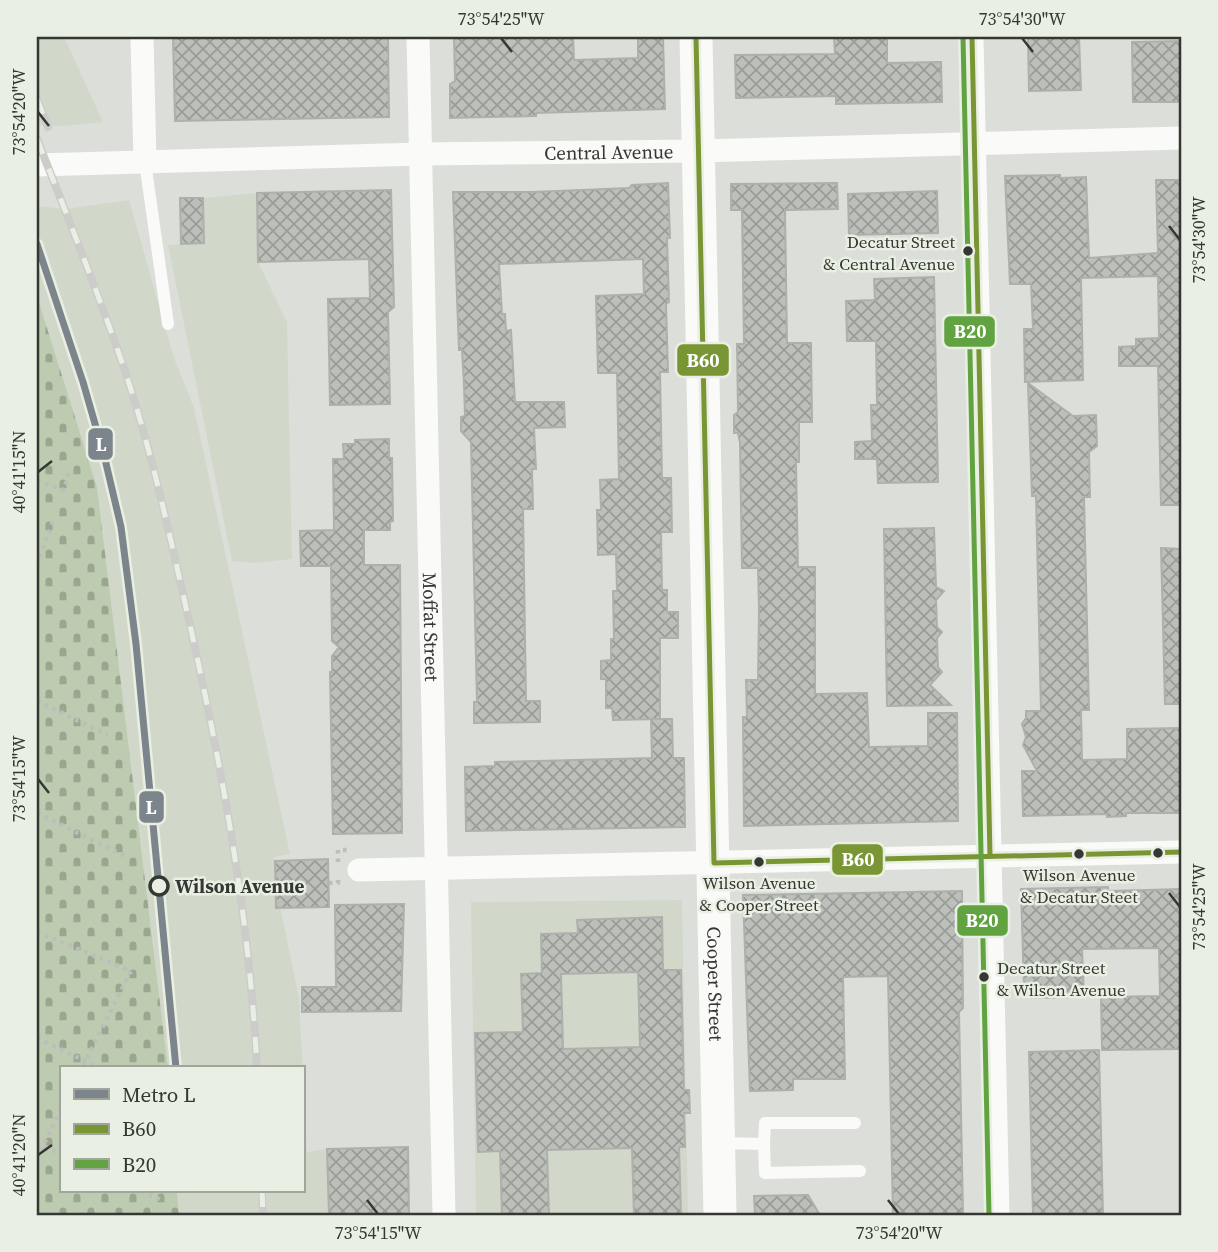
<svg xmlns="http://www.w3.org/2000/svg" width="1218" height="1252" viewBox="0 0 1218 1252" font-family="'Source Serif 4',serif">
  <defs>
    <pattern id="cemetery-stones" width="16" height="16" patternUnits="userSpaceOnUse" patternTransform="scale(1.75)"><rect width="16" height="16" fill="#bdccb0"/><path d="M2 7V4a2 2 0 0 1 4 0v3zM10 15v-3a2 2 0 0 1 4 0v3z" fill="#9aa690"/></pattern>
    <pattern id="building-cross-hatch" width="8" height="8" patternUnits="userSpaceOnUse" patternTransform="scale(1.75)"><rect width="8" height="8" fill="#bcbfba"/><path d="M0 0l8 8M0 8l8-8" fill="none" stroke="#9a9c98"/></pattern>
  </defs>
  <rect width="100%" height="100%" fill="#dcdfd9"/>
  <!-- built -->
  <g fill="#d1d8ca">
    <path d="M37 37H64L103 122 63 126 37 125Z"/>
    <path d="M257 193 258 262 287 322 292 559 254 563 232 561 168 245 204 243 203 198Z"/>
    <path d="M129 200 174 358 194 408 290 854 274 857 281 911 299 998 307 1152 327 1149 329 1215H179L177 1191H303V1068H168L97 487 37 296V206L65 209Z"/>
    <path d="M682 900 688 1215H476L471 902Z"/>
  </g>
  <!-- cemetery -->
  <path fill="url(#cemetery-stones)" d="M37 296 97 487 168 1068H61V1191H177L179 1215H37Z"/>
  <!-- building -->
  <g fill="url(#building-cross-hatch)" stroke="#aeb0ac" stroke-width="2" fill-rule="evenodd">
    <path d="M173 37H388L389 117 175 121Z"/>
    <path d="M454 37H573L574 60 638 58V37H663L665 109 536 113V116L450 118V84L455 81Z"/>
    <path d="M834 37H887V63L941 62 942 102 836 104V96L736 98 735 55 835 54Z"/>
    <path d="M1028 37H1079L1081 90 1029 91Z"/>
    <path d="M1181 41V102H1133L1132 42Z"/>
    <path d="M1060 175V178L1086 177 1089 258 1158 253 1156 180H1181V505H1161L1158 366H1119V347L1136 346V339L1159 338 1158 276 1081 278 1083 380 1025 382 1024 329H1033L1031 284H1010L1005 176Z"/>
    <path d="M668 183 670 238H667L669 302 666 304 668 372H660L662 478H671L672 532H661L662 590H667V612H678V638H660V719L613 720 612 708H606V679H601V661L611 660V639H614L613 591H617L616 554 598 555 597 510H601L600 480 619 479 617 373H598L596 296 644 294 643 259 499 264 502 314H505L506 331 511 330 515 402H564L565 427 534 428 536 469H532L533 509H523L526 701H540V722L474 723V702H477L471 442 461 431V417L465 416 464 385 462 350H459L453 192H532L629 188 632 185Z"/>
    <path d="M837 183 838 209 785 210 787 343H811L812 422H799V462H796L798 567H815V694L867 693 869 747 928 746V713H957L958 821 744 826 743 717H747L746 680H758L759 610 758 568H742L740 443 738 433H734V415L738 412 737 344H744L742 210H731V184Z"/>
    <path d="M391 190 394 307 388 312 390 404 330 405 328 299 370 298 369 259 258 262 257 193Z"/>
    <path d="M937 191 938 233 849 235 848 194Z"/>
    <path d="M180 198H203L204 243 181 244Z"/>
    <path d="M934 277 938 482 878 483 877 459H855V442L872 441 871 405H877L876 341H847L846 301 875 300 874 279Z"/>
    <path d="M1028 383 1073 416 1096 415 1097 446 1089 452 1090 497H1084L1089 710H1081L1082 760 1127 759V729L1181 728V813H1126V816L1107 817V814L1023 816 1022 771H1037L1023 745 1026 737 1022 724 1026 718V711H1041L1036 496H1032Z"/>
    <path d="M389 439V458H392L393 521 390 522V530H364V565H400L402 833 333 834 330 672H332V656L339 647 332 641 331 566H301L300 531 334 530 333 459H344L343 444H355V440Z"/>
    <path d="M934 528 936 587 944 591 936 600 937 627 942 632 937 638 938 667 942 672 930 685 951 705 887 706 884 529Z"/>
    <path d="M1161 548 1181 549V704H1165Z"/>
    <path d="M651 719H672L673 758H684L685 827 466 831 465 767 495 766V762L652 758Z"/>
    <path d="M328 859 329 907 276 908 275 861Z"/>
    <path d="M1108 887V891L1181 889V1049L1102 1050 1101 997 1160 996 1159 948 1082 949 1084 997 1031 998 1024 989 1021 889Z"/>
    <path d="M962 891 963 1008 959 1012 963 1214 893 1215 888 976 843 977 845 1079H793V1090L750 1091 743 895Z"/>
    <path d="M404 904 401 1011 302 1012V987H336L335 905Z"/>
    <path d="M662 917 663 970H681L684 1090H689L690 1113H684L685 1147H679L681 1215H634L632 1148 547 1150 549 1215H502L500 1151 478 1152 475 1033 523 1032 521 974 542 973 541 934 578 933 577 920ZM638 972 640 1047 563 1049 561 974Z"/>
    <path d="M1099 1050 1103 1215H1033L1029 1052Z"/>
    <path d="M408 1147 409 1215H329L327 1149Z"/>
    <path d="M808 1195 820 1215H755L754 1196Z"/>
  </g>
  <g fill="none" stroke-linecap="round" stroke-linejoin="round">
    <!-- path -->
    <g stroke="#bdbebb" stroke-width="4.5" stroke-dasharray="3.5 5" stroke-linecap="butt">
      <path d="M37 481 64 490 70 468"/>
      <path d="M37 565 53 521"/>
      <path d="M37 701 108 735"/>
      <path d="M37 813 129 858"/>
      <path d="M338 862V850H348"/>
      <path d="M329 883H338V878"/>
      <path d="M37 932 131 971 82 1068"/>
      <path d="M37 1038 100 1068"/>
      <path d="M37 1143 61 1154"/>
      <path d="M37 1158 61 1109"/>
      <path d="M141 1191 161 1200"/>
    </g>
    <!-- lane -->
    <g stroke="#fafaf9" stroke-width="12">
      <path d="M145 162 168 324"/>
      <path d="M719 1143 764 1144 765 1173 860 1171"/>
      <path d="M764 1144 765 1123H855"/>
    </g>
    <!-- street -->
    <g stroke="#fafaf9" stroke-width="23">
      <path d="M142 37 145 162"/>
      <path id="s1" d="M418 37 444 1215"/>
      <path d="M972 37 998 1215"/>
      <path id="s2" d="M37 165 420 154 698 151 1181 138"/>
      <path d="M359 870 1181 852"/>
    </g>
    <!-- secondary -->
    <path stroke="#fafaf9" stroke-width="33" id="s3" d="M696 37 720 1215"/>
    <!-- rail casing -->
    <g stroke="#cccdcb" stroke-width="8">
      <g id="rail">
        <path d="M37 99 48 127"/>
        <path d="M37 139C68 218 100 297 127 377 151 451 168 527 185 603 220 757 249 910 257 1068"/>
        <path d="M262 1191 263 1215"/>
      </g>
    </g>
    <!-- rail -->
    <use href="#rail" stroke="#e9f0e3" stroke-width="5" stroke-dasharray="16" stroke-linecap="butt"/>
    <!-- bus-1 casing -->
    <g stroke="#e9f0e3" stroke-width="10">
      <g id="bus-1">
        <path d="M696 37 714 863 1181 852"/>
        <path d="M972 37 990 856"/>
      </g>
    </g>
    <!-- bus-2 casing -->
    <g stroke="#e9f0e3" stroke-width="10">
      <path id="bus-2" d="M963 37 989 1215"/>
    </g>
    <!-- bus-1 -->
    <use href="#bus-1" stroke="#799534" stroke-width="5"/>
    <!-- bus-2 -->
    <use href="#bus-2" stroke="#61a341" stroke-width="5"/>
    <!-- metro-1 casing -->
    <g stroke="#e9f0e3" stroke-width="12">
      <path id="metro-1" d="M37 244 83 382 104 455 121 527 136 644 176 1068"/>
    </g>
    <!-- metro-1 -->
    <use href="#metro-1" stroke="#7c858c" stroke-width="7"/>
  </g>
  <!-- ticks -->
  <path fill="none" stroke="#343732" stroke-width="2.5" d="M501 38 512 52M1022 38 1033 52M38 112 49 126M1169 226 1180 240M38 472 52 461M38 779 49 793M1169 893 1180 907M38 1155 52 1145M367 1200 378 1214M888 1200 899 1214"/>
  <!-- markers -->
  <g fill="#343732" stroke="#e9f0e3" stroke-width="2.5">
    <circle cx="968" cy="251" r="6"/>
    <circle cx="1158" cy="853" r="6"/>
    <circle cx="1079" cy="854" r="6"/>
    <circle cx="759" cy="862" r="6"/>
    <circle cx="984" cy="977" r="6"/>
  </g>
  <circle fill="#e9f0e3" stroke="#343732" stroke-width="3.5" cx="159" cy="886" r="9"/>
  <g text-anchor="middle" stroke-width="5" stroke-linejoin="round" paint-order="stroke">
    <!-- bus labels -->
    <g font-size="17" fill="#343732" stroke="#e9f0e3">
      <text x="955" y="248" text-anchor="end">Decatur Street<tspan x="955" dy="22">&amp; Central Avenue</tspan></text>
      <text x="1079" y="881">Wilson Avenue<tspan x="1079" dy="22">&amp; Decatur Steet</tspan></text>
      <text x="759" y="889">Wilson Avenue<tspan x="759" dy="22">&amp; Cooper Street</tspan></text>
      <text x="997" y="974" text-anchor="start">Decatur Street<tspan x="997" dy="22">&amp; Wilson Avenue</tspan></text>
    </g>
    <!-- street labels -->
    <g font-size="19" fill="#343732" stroke="#e9f0e3">
      <text dy="7" stroke="none"><textPath href="#s2" startOffset="572">Central Avenue</textPath></text>
      <text dy="7" stroke="none"><textPath href="#s1" startOffset="590">Moffat Street</textPath></text>
      <text dy="7" stroke="none"><textPath href="#s3" startOffset="947">Cooper Street</textPath></text>
    </g>
    <!-- stop labels -->
    <g font-size="19" font-weight="bold" fill="#343732" stroke="#e9f0e3" text-anchor="start">
      <text x="175" y="893">Wilson Avenue</text>
    </g>
  </g>
  <g stroke="#e9f0e3" stroke-width="2.5">
    <rect x="943" y="315" width="53" height="33" rx="7" fill="#61a341"/>
    <rect x="676" y="343" width="54" height="34" rx="7" fill="#799534"/>
    <rect x="87" y="427" width="27" height="34" rx="7" fill="#7c858c"/>
    <rect x="138" y="790" width="27" height="34" rx="7" fill="#7c858c"/>
    <rect x="831" y="843" width="53" height="33" rx="7" fill="#799534"/>
    <rect x="956" y="904" width="53" height="33" rx="7" fill="#61a341"/>
  </g>
  <g font-size="19" text-anchor="middle" font-weight="bold" fill="#fff">
    <text x="970" y="338">B20</text>
    <text x="703" y="367">B60</text>
    <text x="101" y="451">L</text>
    <text x="151" y="814">L</text>
    <text x="858" y="866">B60</text>
    <text x="982" y="927">B20</text>
  </g>
  <!-- border -->
  <rect width="1218" height="1252" fill="none" stroke="#e9f0e3" stroke-width="77"/>
  <!-- legend -->
  <rect x="60" y="1066" width="245" height="126" fill="#e9f0e3" stroke="#a1a69c" stroke-width="2"/>
  <rect x="74" y="1089" width="35" height="10" fill="#7c858c" stroke="#a1a69c" stroke-width="2"/>
  <text x="122" y="1102" font-size="21" fill="#343732">Metro L</text>
  <rect x="74" y="1124" width="35" height="10" fill="#799534" stroke="#a1a69c" stroke-width="2"/>
  <text x="122" y="1136" font-size="21" fill="#343732">B60</text>
  <rect x="74" y="1159" width="35" height="10" fill="#61a341" stroke="#a1a69c" stroke-width="2"/>
  <text x="122" y="1172" font-size="21" fill="#343732">B20</text>
  <rect x="38" y="38" width="1142" height="1176" fill="none" stroke="#343732" stroke-width="2.5"/>
  <g font-size="18" text-anchor="middle" fill="#343732">
    <text x="501" y="25">73°54'25"W</text>
    <text x="1022" y="25">73°54'30"W</text>
    <text transform="translate(19 112) rotate(-90)" y="6">73°54'20"W</text>
    <text transform="translate(1199 240) rotate(-90)" y="6">73°54'30"W</text>
    <text transform="translate(19 472) rotate(-90)" y="6">40°41'15"N</text>
    <text transform="translate(19 779) rotate(-90)" y="6">73°54'15"W</text>
    <text transform="translate(1199 907) rotate(-90)" y="6">73°54'25"W</text>
    <text transform="translate(19 1155) rotate(-90)" y="6">40°41'20"N</text>
    <text x="378" y="1239">73°54'15"W</text>
    <text x="899" y="1239">73°54'20"W</text>
  </g>
</svg>
